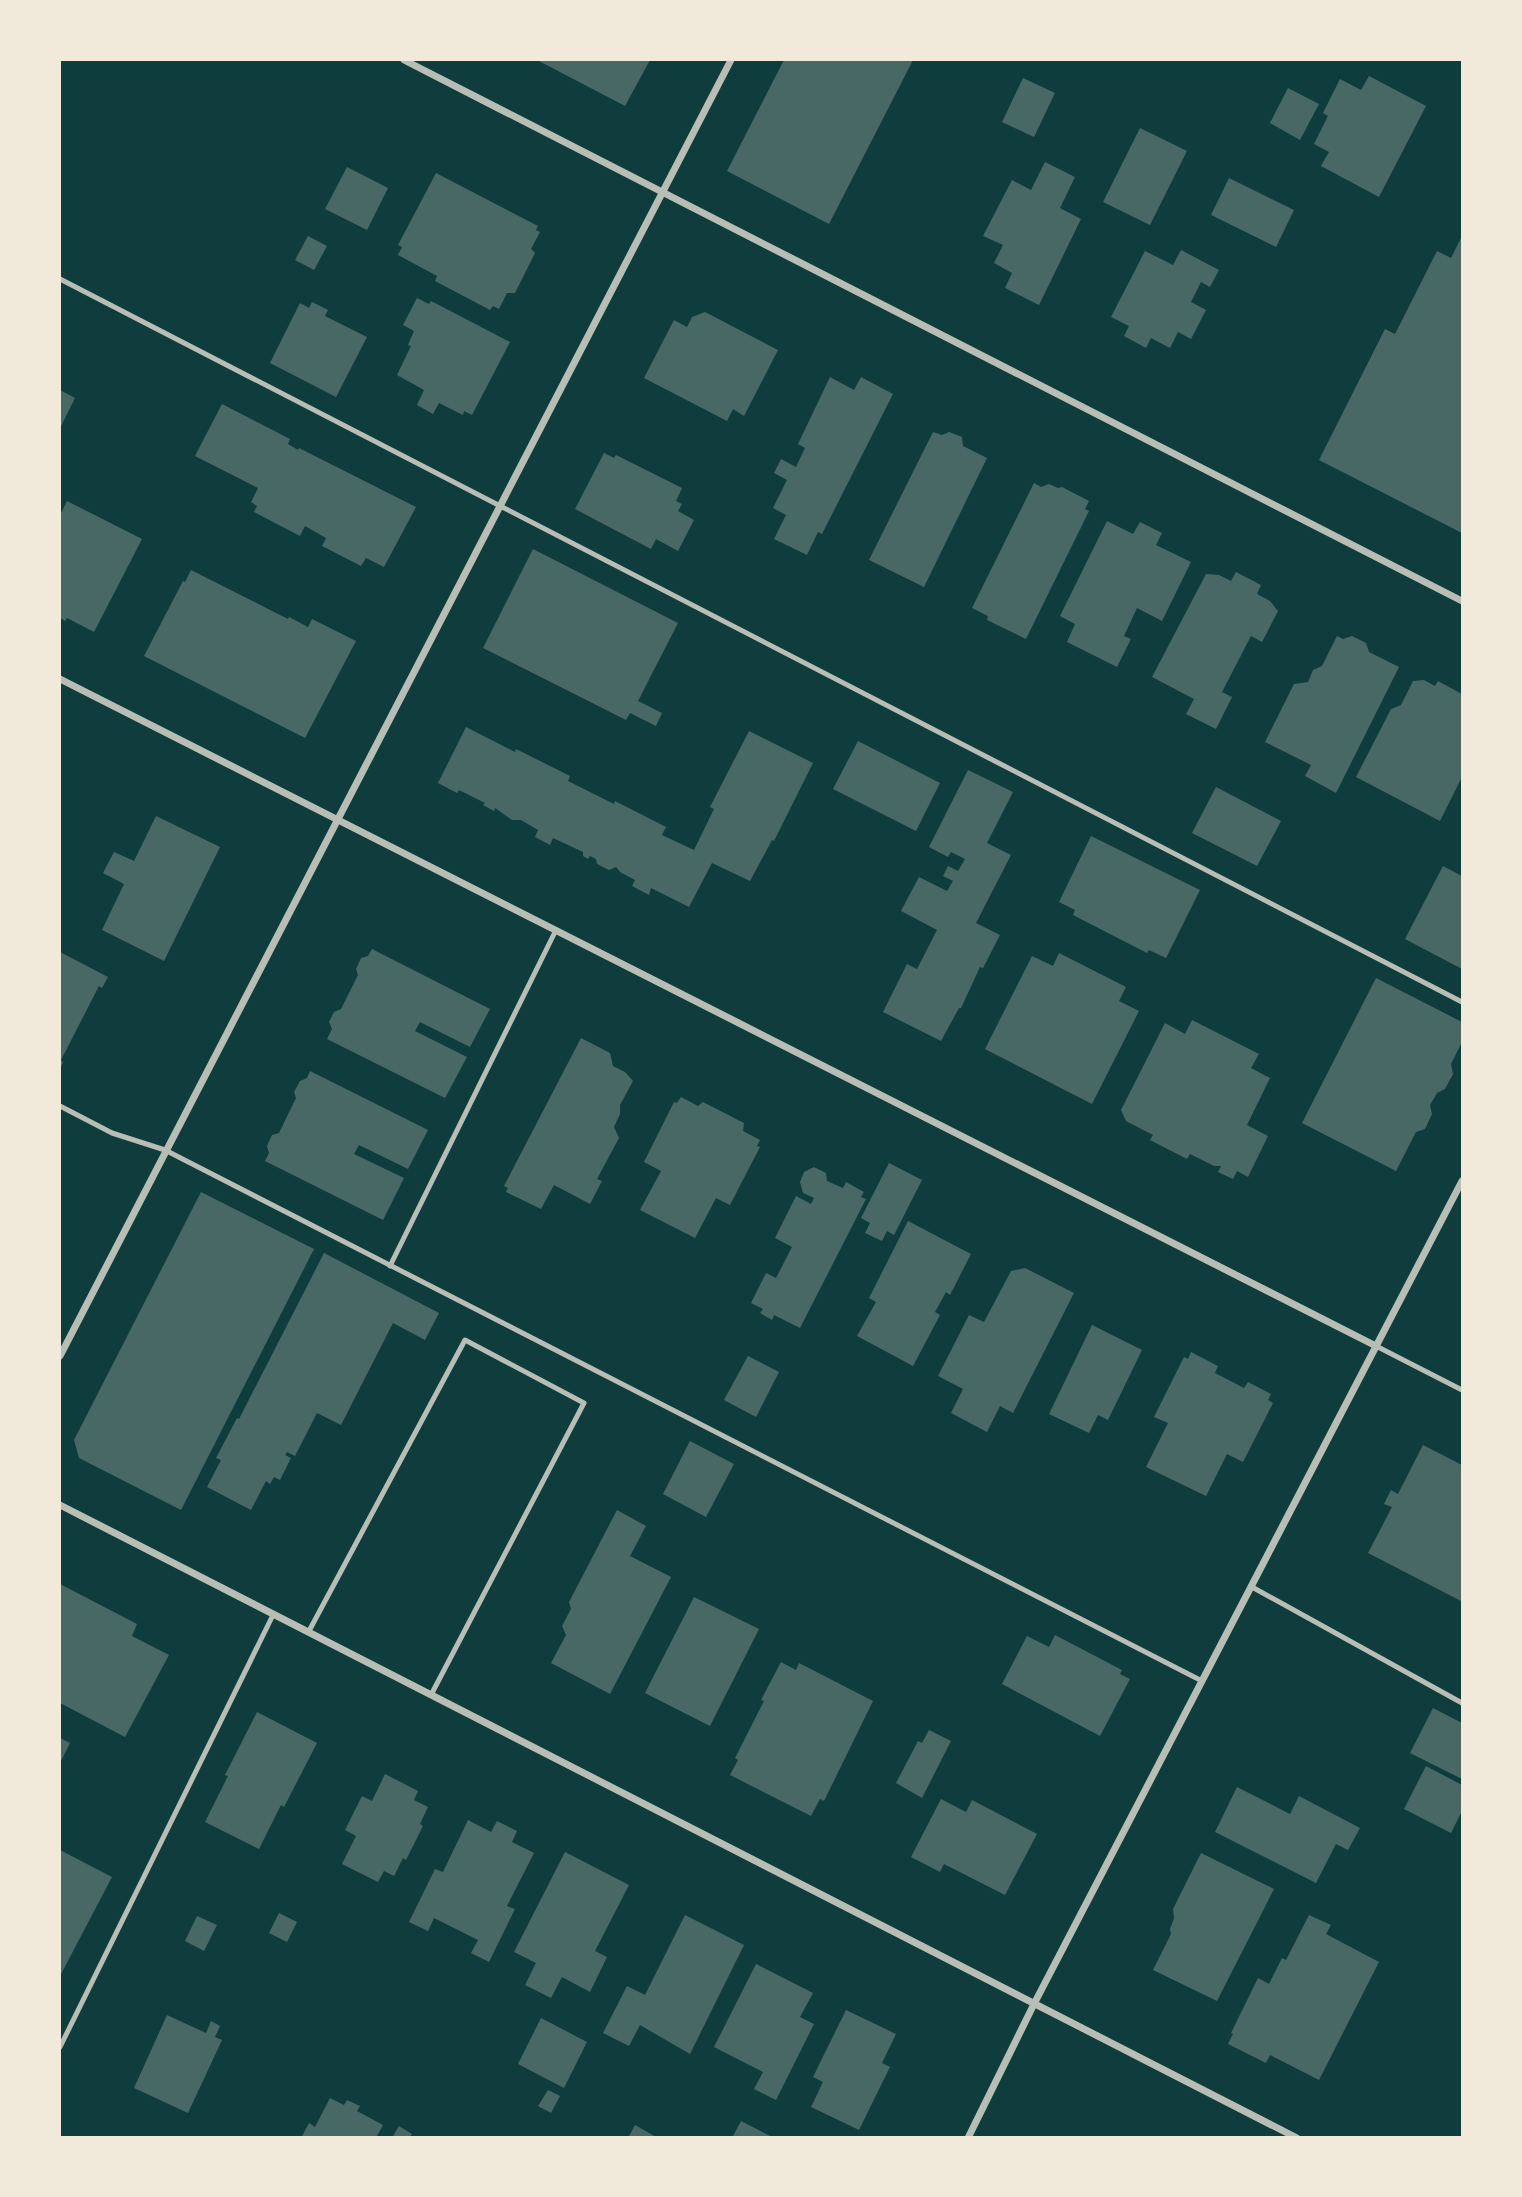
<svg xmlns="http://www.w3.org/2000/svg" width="1522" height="2197" viewBox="0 0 1522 2197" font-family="Montserrat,sans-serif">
  <rect width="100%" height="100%" fill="#0f3d3e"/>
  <!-- building -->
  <g fill="#486865">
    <path d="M537 60H650L625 106Z"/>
    <path d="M784 60H913L829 224 727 171Z"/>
    <path d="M1369 76 1426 106 1379 197 1321 166 1329 152 1314 144 1328 116 1323 113 1340 79 1361 90Z"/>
    <path d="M1023 78 1055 93 1034 137 1002 122Z"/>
    <path d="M1288 88 1319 104 1300 140 1270 123Z"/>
    <path d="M1140 128 1187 151 1150 225 1103 202Z"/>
    <path d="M1045 162 1075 177 1060 208 1081 219 1039 305 1005 288 1012 273 994 263 1003 245 983 236 1012 180 1031 190Z"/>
    <path d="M347 167 388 188 367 230 325 209Z"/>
    <path d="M436 173 538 226 536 230 540 232 531 249 535 253 515 293H507L499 309 493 306 490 310 435 281 437 276 398 255 402 247 398 245Z"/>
    <path d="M1229 178 1294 210 1276 247 1211 215Z"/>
    <path d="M308 236 327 246 314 270 295 260Z"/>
    <path d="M1462 236V533L1319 460 1385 329 1395 334 1437 251 1451 258Z"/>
    <path d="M1181 250 1219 270 1210 287 1201 282 1191 302 1206 310 1191 339 1178 332 1170 348 1151 338 1146 348 1124 336 1129 326 1111 317 1145 251 1173 265Z"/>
    <path d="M417 298 429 304 431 301 510 342 472 415 464 411 463 415 439 403 433 414 417 405 424 390 397 375 411 346 408 345 414 331 403 325Z"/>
    <path d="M312 302 328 310 325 316 367 337 336 397 270 363 300 303 309 308Z"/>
    <path d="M705 312 778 350 744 416 733 409 727 421 644 378 674 320 687 327 692 317Z"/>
    <path d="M830 377 854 390 861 377 893 394 822 534 818 532 807 555 774 539 786 515 773 508 787 480 774 473 781 459 796 467 805 448 798 444Z"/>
    <path d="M60 390 75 398 60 428Z"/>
    <path d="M222 404 290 439 288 444 298 450 299 448 416 507 384 567 366 558 361 566 322 546 326 538 305 526 300 536 254 512 257 506 251 502 258 488 195 456Z"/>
    <path d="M933 432 942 435 949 432 962 437 963 446 987 458 924 587 869 560Z"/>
    <path d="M604 453 614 458 616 455 682 488 676 501 682 504 678 511 694 520 678 551 656 539 651 549 575 509Z"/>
    <path d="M1034 483 1041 487 1049 484 1058 488 1062 487 1089 501 1085 509 1089 511 1026 639 987 620 988 616 972 608Z"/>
    <path d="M67 501 142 539 94 632 67 618 65 621 60 618V515Z"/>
    <path d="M1107 521 1133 534 1140 522 1162 533 1156 545 1191 562 1162 621 1137 608 1124 636 1131 639 1117 667 1067 642 1075 624 1060 616Z"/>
    <path d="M533 549 678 623 638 701 662 713 656 726 630 713 626 720 483 648Z"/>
    <path d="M191 570 288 619 289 617 308 627 312 619 356 641 305 738 144 656 183 581 185 582Z"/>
    <path d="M1236 572 1261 585 1257 594 1270 601 1278 611 1262 642 1251 636 1222 692 1232 697 1216 729 1186 714 1194 699 1152 677 1206 574 1219 575 1231 581Z"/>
    <path d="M1337 636 1343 639 1352 636 1366 643 1369 652 1399 667 1336 793 1305 776 1311 765 1265 742 1294 684 1308 682 1313 670 1322 666Z"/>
    <path d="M1424 680 1435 686 1438 681 1462 694V777L1440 821 1356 777 1391 709 1401 705 1413 681Z"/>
    <path d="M466 727 515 752 516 749 570 776 568 781 614 804 615 801 666 827 662 835 694 850 714 809 710 807 749 731 813 763 774 841 772 840 750 881 712 863 689 907 651 888 649 895 632 886 635 880 620 872 616 867 609 870 597 864 596 859 590 856 588 859 583 856V852L553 838 550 845 535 837 538 830 521 820H512L495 808 494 811 483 805 485 803 459 790 457 793 438 783Z"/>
    <path d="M858 741 940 783 916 831 833 789Z"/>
    <path d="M968 770 1013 792 987 843 1011 855 976 923 1000 935 983 968 980 967 961 1008H959L941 1041 883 1012 907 964 917 969 937 930 901 911 919 877 947 891 953 881 943 876 948 866 958 871 965 859 951 852 948 857 929 847Z"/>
    <path d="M1216 787 1281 821 1257 866 1192 833Z"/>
    <path d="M156 816 220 847 164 961 102 930 124 884 103 873 114 852 134 861Z"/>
    <path d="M1091 836 1200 890 1166 958 1149 950 1147 953 1073 915 1075 910 1059 902Z"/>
    <path d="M1443 866 1462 876V969L1405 939Z"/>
    <path d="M372 949 490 1009 470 1047 420 1022 415 1031 467 1057 445 1098 327 1039 332 1029 329 1022 334 1012 341 1009 358 975 356 969 361 958 368 956Z"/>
    <path d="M60 952 108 977 102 988 99 986 61 1060 63 1062 60 1070Z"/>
    <path d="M1059 953 1126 987 1119 1001 1139 1011 1092 1104 985 1049 1032 956 1053 966Z"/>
    <path d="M1376 978 1462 1022V1042L1451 1064 1453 1074 1445 1089 1437 1093 1430 1105 1432 1114 1425 1129 1416 1132 1396 1171 1302 1123Z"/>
    <path d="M1192 1020 1259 1054 1251 1068 1270 1078 1247 1125 1268 1136 1248 1177 1237 1171 1233 1179 1218 1172 1221 1166H1214L1190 1154 1187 1159 1150 1140 1153 1135 1126 1121 1121 1110 1165 1023 1185 1034Z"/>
    <path d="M581 1038 610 1053 613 1066 625 1072 633 1081 620 1105V1114L614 1127 619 1138 597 1179 602 1181 590 1204 554 1185 541 1209 506 1192 508 1188 504 1186Z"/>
    <path d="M310 1071 428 1130 408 1169 359 1145 354 1154 404 1178 383 1220 265 1161 269 1153 267 1146 272 1135 279 1133 296 1098 294 1092 300 1081 307 1078Z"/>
    <path d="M681 1097 698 1106 703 1102 744 1123 743 1131 760 1140 757 1146 760 1147 730 1205 716 1198 695 1238 640 1210 661 1171 644 1162 674 1102 677 1103Z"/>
    <path d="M889 1163 922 1180 894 1235 887 1231 882 1241 865 1233 870 1223 861 1218Z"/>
    <path d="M814 1167 826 1173 827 1181 843 1188 846 1182 864 1192 861 1197 866 1199 800 1328 774 1315 772 1320 760 1313 763 1309 751 1303 766 1273 776 1278 792 1247 775 1238 796 1196 811 1204 814 1198 803 1193 800 1182 804 1172Z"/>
    <path d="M201 1192 314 1249 181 1510 79 1458 74 1440Z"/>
    <path d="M908 1221 971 1254 950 1295 946 1292 935 1312 940 1315 913 1366 857 1336 876 1302 869 1298Z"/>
    <path d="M324 1253 439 1313 425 1340 393 1323 341 1425 317 1413 295 1456 287 1452 285 1455 291 1458 280 1480 274 1477 270 1484 266 1481 251 1510 207 1487 221 1460 216 1458 237 1418 239 1419Z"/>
    <path d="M1025 1268 1074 1293 1013 1413 1000 1406 987 1432 951 1413 963 1389 938 1376 969 1315 984 1322 1011 1271Z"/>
    <path d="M1092 1325 1142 1350 1108 1420 1098 1415 1089 1433 1049 1414Z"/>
    <path d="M1191 1352 1218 1366 1215 1373 1244 1388 1248 1382 1271 1394 1268 1400 1273 1403 1243 1462 1227 1454 1206 1496 1146 1467 1168 1423 1154 1417 1184 1357 1188 1359Z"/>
    <path d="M748 1356 779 1372 756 1417 724 1400Z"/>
    <path d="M690 1441 734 1464 706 1517 663 1494Z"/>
    <path d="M1423 1445 1462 1465 1461 1601 1368 1553 1392 1507 1384 1504 1391 1490 1398 1494Z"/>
    <path d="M617 1510 646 1526 630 1556 671 1577 610 1694 551 1663 566 1635 562 1626 571 1609 569 1602Z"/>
    <path d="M60 1584 137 1624 132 1636 169 1655 125 1737 60 1703Z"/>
    <path d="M694 1597 759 1629 710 1726 645 1693Z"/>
    <path d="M1055 1635 1122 1670 1120 1674 1130 1679 1100 1736 1002 1684 1027 1636 1049 1647Z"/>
    <path d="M781 1662 796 1670 799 1663 873 1701 824 1801 820 1799 811 1816 730 1775 738 1760 735 1758 764 1701 761 1700Z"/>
    <path d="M1433 1708 1462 1723V1779L1410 1753Z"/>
    <path d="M257 1712 317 1743 284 1807 281 1805 259 1849 205 1822 228 1776 225 1775Z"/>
    <path d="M929 1730 951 1741 922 1798 896 1783 918 1741 922 1743Z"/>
    <path d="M60 1738 70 1743 60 1763Z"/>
    <path d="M1426 1766 1462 1785V1811L1451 1833 1404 1809Z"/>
    <path d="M385 1774 418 1791 414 1800 428 1807 420 1824 423 1826 406 1860 403 1858 394 1876 384 1871 378 1882 342 1864 356 1836 345 1830 362 1796 372 1801Z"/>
    <path d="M1237 1787 1290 1814 1299 1796 1360 1828 1348 1850 1336 1844 1316 1883 1215 1832Z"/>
    <path d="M941 1799 966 1812 972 1800 1037 1834 1005 1895 944 1864 940 1872 911 1857Z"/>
    <path d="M468 1820 491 1832 497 1821 517 1831 512 1842 534 1853 507 1906 515 1909 489 1962 471 1953 478 1940 434 1918 428 1931 409 1922 435 1869 443 1872Z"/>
    <path d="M60 1850 112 1877 60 1976Z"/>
    <path d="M565 1852 629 1885 595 1951 607 1957 590 1992 562 1977 551 1998 525 1985 536 1963 514 1952Z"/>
    <path d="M1201 1853 1274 1889 1217 2001 1153 1970 1171 1934 1170 1929 1174 1918 1173 1909Z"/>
    <path d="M279 1913 297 1922 287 1942 269 1933Z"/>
    <path d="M685 1915 744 1945 690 2054 640 2025 629 2046 603 2033 627 1986 645 1995Z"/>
    <path d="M1309 1915 1331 1925 1326 1934 1379 1962 1319 2080 1270 2055 1266 2063 1228 2044 1233 2034 1231 2033 1258 1978 1269 1984 1282 1958 1286 1960Z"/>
    <path d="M197 1916 217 1925 204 1951 185 1941Z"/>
    <path d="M756 1964 813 1993 800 2017 814 2024 776 2100 754 2089 763 2072 714 2047Z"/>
    <path d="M846 2010 896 2034 882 2063 890 2067 859 2130 811 2107 823 2082 813 2077Z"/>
    <path d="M167 2015 206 2033 211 2021 220 2026 215 2037 222 2040 188 2113 134 2088Z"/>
    <path d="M541 2018 587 2042 564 2088 518 2064Z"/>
    <path d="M548 2090 560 2096 551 2113 538 2106Z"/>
    <path d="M330 2098 344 2105 347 2100 360 2106 357 2111 383 2125 376 2138H301L309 2123 315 2127Z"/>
    <path d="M741 2121 774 2138H732Z"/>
    <path d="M635 2125 658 2138H628Z"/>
    <path d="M399 2126 412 2134 409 2138H392Z"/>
  </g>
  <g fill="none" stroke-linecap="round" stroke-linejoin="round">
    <!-- service -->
    <g stroke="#b8beb3" stroke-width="5">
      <path d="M60 279 1462 1002"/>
      <path d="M60 1106 112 1133 165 1150 1202 1681"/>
      <path d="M390 1266 556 930"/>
      <path d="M1376 1346 1462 1390"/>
      <path d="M1252 1587 1462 1703"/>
      <path d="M309 1631 465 1340 584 1403 431 1695"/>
      <path d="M60 2047 273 1615"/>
    </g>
    <!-- minor -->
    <g stroke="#b8beb3" stroke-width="7">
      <path d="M404 60 1462 601"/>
      <path d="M60 679 1376 1346"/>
      <path d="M60 1356 731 60"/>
      <path d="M60 1505 1297 2138"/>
      <path d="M968 2138 1034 2004 1462 1181"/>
    </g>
  </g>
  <!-- border -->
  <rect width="1522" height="2197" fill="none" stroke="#f1e9da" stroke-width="122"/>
</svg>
